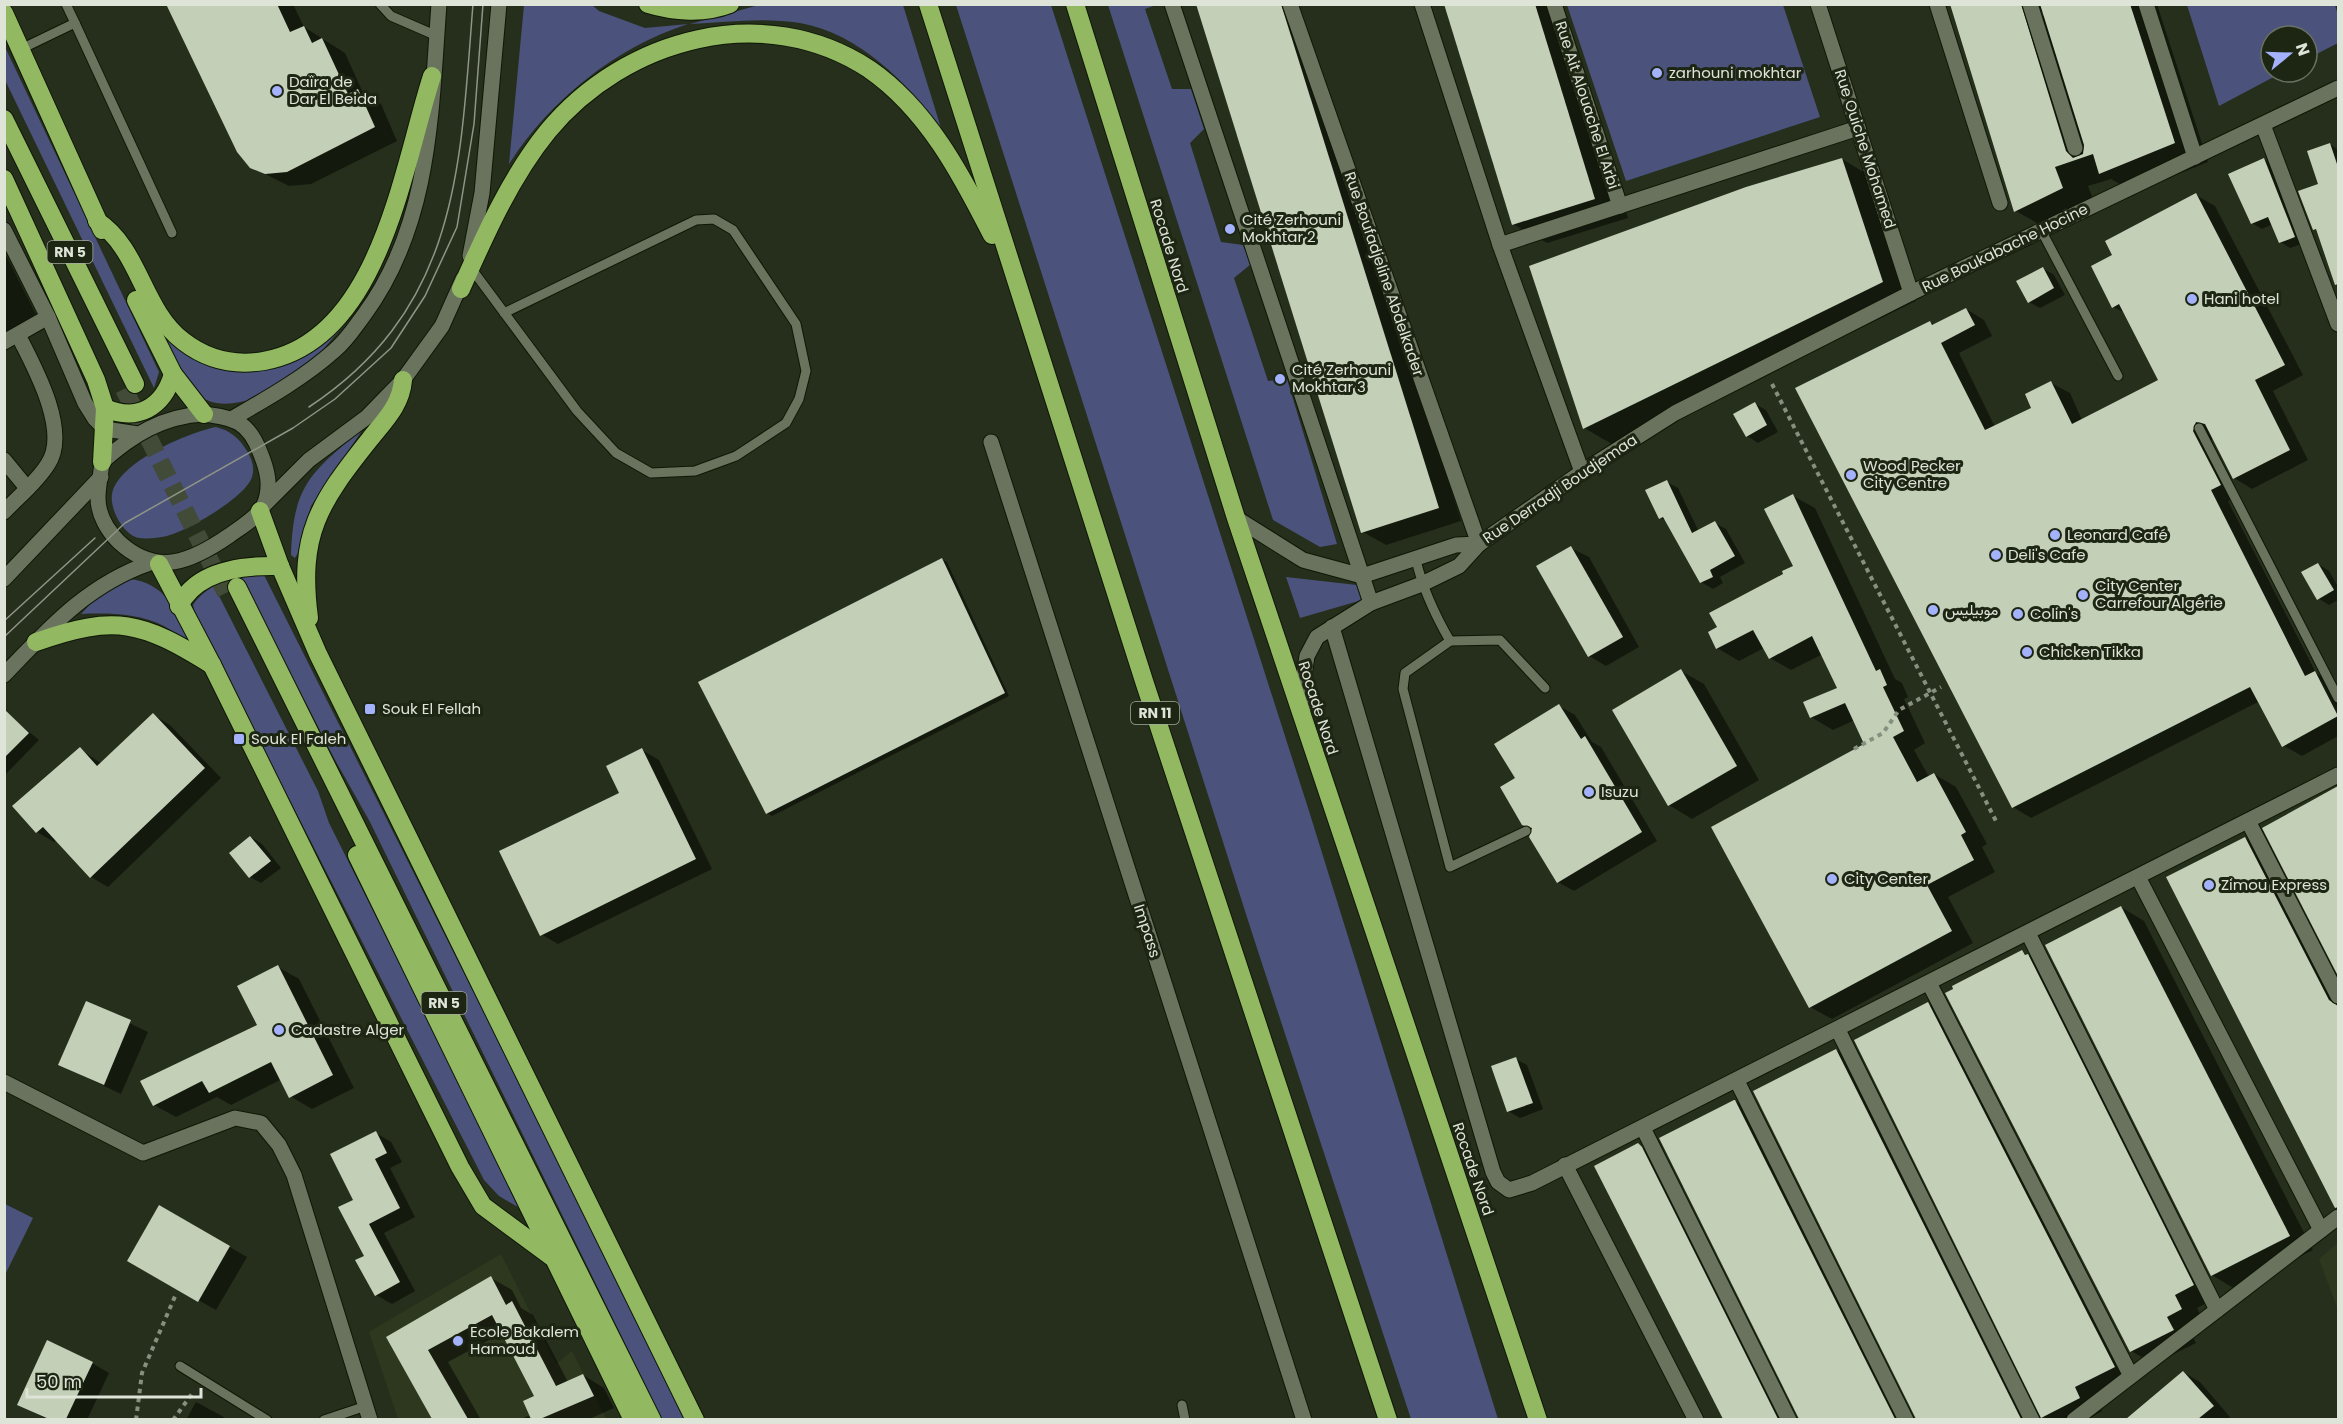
<svg xmlns="http://www.w3.org/2000/svg" width="2343" height="1424" viewBox="0 0 2343 1424" font-family="Poppins,Vazirmatn,sans-serif">
  <rect width="100%" height="100%" fill="#262f1c"/>
  <!-- built -->
  <g fill="#2d381f">
    <path d="M2338 1243V1310L2319 1259Z"/>
    <path d="M501 1254 556 1364 572 1351 606 1419H398L369 1332Z"/>
  </g>
  <!-- green -->
  <g fill="#4b527c">
    <path d="M524 5H592L599 11 645 28 688 24C616 47 550 100 509 164Z"/>
    <path d="M759 5H903L941 128C906 82 860 34 800 23 764 17 726 22 690 24Z"/>
    <path d="M956 5H1051L1309 811 1498 1419H1411L1253 936Z"/>
    <path d="M1108 5H1156L1145 9 1172 89H1191L1204 129 1190 143 1221 242 1243 245 1251 264 1234 278 1268 381 1287 379 1337 544 1320 547 1273 520Z"/>
    <path d="M1567 5H1783L1820 117 1626 181Z"/>
    <path d="M2187 5H2335L2338 15V43L2307 59V36H2271V72H2283L2219 106Z"/>
    <path d="M5 47 159 372 154 388 5 80Z"/>
    <path d="M346 323C331 339 316 360 299 374 280 391 235 411 209 401 187 393 173 355 163 334L192 358 237 372 268 369 299 359Z"/>
    <path d="M216 427C231 431 239 438 247 451 252 459 255 468 252 477 246 497 187 531 167 536 158 538 148 539 139 538 123 535 107 506 113 490 124 460 187 433 216 427Z"/>
    <path d="M363 429 311 506 298 553 295 558 291 555C293 485 311 472 363 429Z"/>
    <path d="M241 572 263 573 688 1419H662L370 822 334 758 242 578 216 590 318 791 329 823 523 1210 499 1196 484 1180 196 617 193 605C204 588 224 581 241 572Z"/>
    <path d="M1286 577 1357 585 1362 600 1300 618Z"/>
    <path d="M128 579C166 582 177 612 192 642 182 638 173 631 164 626 138 613 109 613 81 614L99 595Z"/>
    <path d="M5 1204 33 1218 5 1275Z"/>
  </g>
  <!-- shadow -->
  <g fill="#0007">
    <path d="M167 4H293L304 27 345 53 364 95 381 104 397 141 311 184 289 186 251 167Z"/>
    <path d="M1198 4H1299L1461 521 1386 545 1363 532Z"/>
    <path d="M1446 4H1562L1628 218 1547 243 1513 224Z"/>
    <path d="M1951 4H2023L2045 17V14L2029 4H2157L2208 162 2134 192 2111 179 2088 186 2096 207 2049 230 2016 211Z"/>
    <path d="M2330 144 2338 150V260L2326 253 2300 191 2320 185Z"/>
    <path d="M1842 159 1875 179 1916 301 1617 447 1584 428Z"/>
    <path d="M2264 159 2274 165 2304 243 2290 248 2280 242 2273 224 2262 229 2252 223Z"/>
    <path d="M2196 195 2215 206 2303 375 2273 391 2308 460 2252 489 2234 478 2213 437 2211 442 2238 496 2228 501 2316 673 2333 683 2338 693V736L2302 756 2284 746 2258 702 2031 818 2013 807 1930 322 1935 325 1966 309 1984 320 1992 336 1959 353 1995 427 2033 408 2051 383 2070 393 2082 420 2160 380 2125 313 2113 307 2114 256Z"/>
    <path d="M4 251 43 328 4 348Z"/>
    <path d="M2043 268 2054 275 2065 295 2040 308 2029 302Z"/>
    <path d="M1755 404 1766 410 1778 432 1758 443 1747 436Z"/>
    <path d="M1667 482 1678 488 1699 532 1715 523 1726 529 1745 563 1720 577 1723 583 1713 589 1701 582 1667 521 1660 518Z"/>
    <path d="M1793 496 1815 508 1895 679 1902 683 1908 697 1904 699 1925 743 1914 750 1929 777 1934 774 1956 787 1987 844 1982 847 1995 872 1948 897 1973 943 1832 1019 1810 1007 1866 745 1855 720 1833 730 1811 717 1839 688 1823 654 1791 670 1770 658 1764 648 1739 661 1717 648 1795 567Z"/>
    <path d="M1571 548 1589 557 1639 647 1606 666 1589 656Z"/>
    <path d="M942 559 947 562 1009 696 772 816 767 813Z"/>
    <path d="M2318 564 2329 571 2338 587V600L2329 605 2318 598Z"/>
    <path d="M1681 671 1704 684 1759 780 1692 819 1669 805Z"/>
    <path d="M1559 706 1575 715 1592 742 1601 747 1657 841 1574 891 1558 882 1533 830 1523 824 1517 779Z"/>
    <path d="M153 715 170 725 221 778 108 887 91 877 57 840 54 842 37 832 80 749 102 764Z"/>
    <path d="M11 717 39 740 4 776V723Z"/>
    <path d="M642 750 659 760 712 869 558 944 541 934 621 794Z"/>
    <path d="M2338 788V972L2264 828Z"/>
    <path d="M251 837 262 844 281 868 261 883 250 877Z"/>
    <path d="M2245 838 2268 852 2338 989V1200L2330 1195Z"/>
    <path d="M2121 907 2144 921 2313 1250 2235 1289 2212 1275Z"/>
    <path d="M2022 952 2045 965 2216 1298 2197 1308 2204 1322 2189 1330 2196 1343 2154 1364 2131 1351Z"/>
    <path d="M278 967 299 979 354 1088 312 1109 290 1096 282 1079 231 1105 217 1097 176 1117 154 1105 259 1026Z"/>
    <path d="M87 1003 148 1032 121 1094 60 1065Z"/>
    <path d="M1928 1004 1951 1017 2137 1380 2097 1400 2102 1411 2087 1420H2049L2044 1417Z"/>
    <path d="M1836 1050 1859 1064 2036 1420H1916Z"/>
    <path d="M1516 1059 1527 1065 1543 1109 1520 1118 1508 1111Z"/>
    <path d="M1735 1101 1758 1115 1910 1420H1799Z"/>
    <path d="M376 1133 391 1142 402 1162 390 1168 415 1217 384 1233 415 1291 392 1304 376 1295 355 1200Z"/>
    <path d="M1638 1145 1661 1158 1793 1420H1725L1596 1166Z"/>
    <path d="M160 1207 247 1257 216 1310 129 1261Z"/>
    <path d="M491 1278 512 1290 521 1308 533 1315 568 1382 583 1375 604 1388 614 1408 587 1420H519L528 1416 532 1418 536 1397 502 1333 448 1362 481 1420H434L388 1338Z"/>
    <path d="M92 1363 109 1373 87 1420H48L19 1404Z"/>
    <path d="M2183 1372 2200 1382 2230 1417 2227 1420H2128Z"/>
    <path d="M196 1402 222 1416 228 1420H186Z"/>
  </g>
  <!-- building -->
  <g fill="#c3cfb7">
    <path d="M166 4H277L290 32 304 26 312 43 322 38 348 94 358 89 375 127 287 172 265 174 250 168 237 152Z"/>
    <path d="M1196 4H1281L1439 508 1361 533Z"/>
    <path d="M1444 4H1535L1595 199 1512 225Z"/>
    <path d="M1950 4H2021L2066 151 2073 158 2083 154 2084 145 2040 4H2130L2175 143 2099 174 2093 154 2055 167 2063 188 2014 212Z"/>
    <path d="M2330 143 2338 167V284L2335 285 2316 229 2313 230 2298 191 2318 184 2307 151Z"/>
    <path d="M1842 158 1883 282 1583 429 1529 266 1746 187Z"/>
    <path d="M2264 158 2295 237 2279 243 2268 217 2251 224 2228 174Z"/>
    <path d="M2196 193 2285 365 2255 380 2290 450 2233 479 2205 424 2196 422 2193 431 2221 485 2211 490 2305 676 2315 671 2338 716 2282 747 2250 687 2012 808 1795 388 1930 321 1932 325 1966 308 1975 325 1941 343 1985 430 2031 408 2025 394 2051 381 2072 424 2158 380 2119 304 2112 308 2091 266 2112 255 2105 241Z"/>
    <path d="M2043 267 2054 288 2028 303 2016 281Z"/>
    <path d="M1755 402 1767 425 1746 437 1733 414Z"/>
    <path d="M1667 480 1692 533 1715 521 1735 556 1710 570 1713 577 1700 583 1663 517 1659 519 1645 490Z"/>
    <path d="M1793 494 1876 671 1880 669 1887 685 1883 687 1904 731 1893 737 1917 782 1934 773 1966 832 1961 835 1974 860 1927 885 1952 931 1809 1008 1711 827 1864 744 1845 703 1810 718 1803 702 1837 688 1812 636 1769 659 1753 630 1716 649 1708 632 1717 627 1709 613 1783 574 1782 571 1793 566 1764 509Z"/>
    <path d="M1571 546 1623 637 1588 657 1536 566Z"/>
    <path d="M942 558 1005 693 766 814 698 682Z"/>
    <path d="M2318 563 2334 590 2317 600 2301 572Z"/>
    <path d="M1681 669 1737 766 1668 806 1612 710Z"/>
    <path d="M1559 704 1581 739 1585 736 1642 832 1557 883 1529 837 1532 828 1522 825 1500 787 1515 778 1494 744Z"/>
    <path d="M4 709 29 733 4 758Z"/>
    <path d="M153 713 205 768 90 878 43 827 36 833 12 806 80 747 97 766Z"/>
    <path d="M642 748 696 859 540 936 499 851 619 793 606 766Z"/>
    <path d="M2338 786V976L2262 828Z"/>
    <path d="M250 836 271 861 249 878 229 853Z"/>
    <path d="M2245 837 2329 1000 2338 1006V1207L2335 1208 2166 877Z"/>
    <path d="M2121 906 2290 1236 2211 1276 2045 945Z"/>
    <path d="M2022 950 2025 955 2028 954 2194 1285 2175 1295 2182 1309 2167 1317 2174 1330 2130 1352 1945 993 1953 989 1952 986Z"/>
    <path d="M278 965 333 1075 289 1098 271 1062 209 1093 202 1081 153 1106 140 1081 257 1025 237 986Z"/>
    <path d="M86 1001 131 1020 104 1085 58 1065Z"/>
    <path d="M1928 1002 2115 1367 2075 1387 2080 1398 2041 1418 1854 1040Z"/>
    <path d="M1836 1049 2021 1419H1916L1753 1091Z"/>
    <path d="M1516 1057 1533 1103 1507 1112 1491 1066Z"/>
    <path d="M1734 1100H1735L1895 1419H1799L1659 1138Z"/>
    <path d="M376 1131 387 1153 375 1159 400 1208 369 1224 400 1282 375 1296 355 1260 364 1256 338 1207 353 1200 330 1154Z"/>
    <path d="M1638 1143 1642 1147 1778 1419H1723L1594 1166Z"/>
    <path d="M159 1205 230 1246 198 1302 127 1261Z"/>
    <path d="M491 1276 506 1305 512 1301 556 1386 583 1374 594 1396 540 1419H531L523 1401 534 1396 492 1315 428 1350 468 1419H432L386 1337Z"/>
    <path d="M47 1340 93 1362 66 1419H49L17 1405Z"/>
    <path d="M2183 1371 2214 1406 2198 1419H2126Z"/>
  </g>
  <g fill="none" stroke-linecap="round" stroke-linejoin="round">
    <!-- highway-tunnel -->
    <path stroke="#424a38" stroke-width="18" stroke-dasharray="18 9" stroke-linecap="butt" d="M124 389 226 593"/>
    <!-- lane casing -->
    <g stroke="#0f1706" stroke-width="11">
      <g id="lane">
        <path d="M380 4 391 16 437 36"/>
        <path d="M75 23 172 233"/>
        <path d="M21 49 75 23 66 4"/>
        <path d="M2041 230 2118 376"/>
        <path d="M471 268 577 411 616 453 651 473 695 471 736 456 786 423 799 399 806 371 796 324 733 230 714 219 696 220 504 313"/>
        <path d="M2199 428 2338 698"/>
        <path d="M1416 560C1423 590 1435 615 1450 641L1405 673 1403 689 1450 867 1526 831"/>
        <path d="M1450 641 1500 640 1545 688"/>
        <path d="M180 1366 267 1420"/>
        <path d="M1182 1405 1185 1420"/>
        <path d="M324 1420 366 1406"/>
      </g>
    </g>
    <!-- street casing -->
    <g stroke="#0f1706" stroke-width="17">
      <g id="street">
        <path d="M1172 4 1371 603"/>
        <path d="M1290 4 1479 544"/>
        <path d="M1422 4 1500 245 1582 472"/>
        <path d="M1554 4 1620 206"/>
        <path d="M1818 4 1911 293"/>
        <path d="M1937 4 2000 203"/>
        <path d="M2030 4 2075 148"/>
        <path d="M2146 4 2195 157"/>
        <path d="M2263 125 2338 324"/>
        <path d="M4 230 48 317 85 403 95 419 105 429 138 434"/>
        <path d="M1500 245 1858 128"/>
        <path d="M4 342 48 317"/>
        <path d="M991 442 1304 1420"/>
        <path d="M4 460 27 488"/>
        <path d="M4 512C18 497 37 482 48 464 70 431 34 366 18 335"/>
        <path d="M1236 518 1303 560 1362 576"/>
        <path d="M1362 576 1456 545 1479 544"/>
        <path d="M1332 627 1493 1172 1498 1182 1509 1190 1532 1183 2338 775"/>
        <path d="M1304 707 1302 688 1307 656 1317 637 1371 603 1422 584 1459 566 1479 544 1582 472 1675 413 1911 293 2338 88"/>
        <path d="M2248 821 2338 996"/>
        <path d="M2138 877 2321 1230"/>
        <path d="M2028 933 2217 1310"/>
        <path d="M1929 983 2131 1376"/>
        <path d="M1838 1030 2032 1420"/>
        <path d="M1737 1081 1906 1420"/>
        <path d="M4 1082 143 1153 235 1118 261 1123 279 1145 294 1175 370 1420"/>
        <path d="M1643 1128 1789 1420"/>
        <path d="M1565 1165 1696 1420"/>
        <path d="M2074 1420 2338 1217"/>
      </g>
    </g>
    <!-- secondary casing -->
    <g stroke="#0f1706" stroke-width="17">
      <g id="secondary">
        <path d="M470 256 482 193 499 4"/>
        <path d="M204 414C234 418 248 421 260 452 267 469 272 486 264 505 258 517 241 527 230 535 191 562 157 577 119 542 108 531 98 515 98 498 98 486 101 474 102 462 132 435 163 416 204 414Z"/>
        <path d="M233 418C268 398 305 377 335 350 347 340 355 327 364 315 431 224 431 112 439 4"/>
        <path d="M264 505 309 460 367 417 403 380 442 326 463 279"/>
        <path d="M4 579 101 477"/>
        <path d="M4 675C49 628 87 585 150 563"/>
      </g>
    </g>
    <!-- highway casing -->
    <g stroke="#0f1706" stroke-width="20">
      <g id="highway">
        <path d="M648 4C674 12 705 14 730 4"/>
        <path d="M928 4 1145 684 1388 1420"/>
        <path d="M1075 4 1236 518 1538 1420"/>
        <path d="M4 13 102 230"/>
        <path d="M4 119 135 384"/>
        <path d="M4 179 96 380 105 408 102 462"/>
        <path d="M97 221C140 249 142 310 183 341 206 359 234 366 264 361 380 340 402 169 432 76"/>
        <path d="M461 289C485 235 511 176 548 131 625 38 764 0 869 69 927 109 961 174 992 235"/>
        <path d="M136 300 173 374 204 414"/>
        <path d="M105 408C137 422 163 408 173 374"/>
        <path d="M260 511 280 566 318 654 695 1420"/>
        <path d="M159 564 213 667 460 1167 483 1206 552 1257"/>
        <path d="M237 587 652 1420"/>
        <path d="M179 606C197 569 245 565 280 566"/>
        <path d="M309 618C298 534 319 503 370 439 385 420 401 405 403 380"/>
        <path d="M36 642C116 614 141 621 212 665"/>
        <path d="M357 855 633 1420"/>
      </g>
    </g>
    <!-- path -->
    <g stroke="#878f7f" stroke-width="4" stroke-dasharray="4.5 4.5" stroke-linecap="butt">
      <path d="M1772 384 1996 821"/>
      <path d="M1854 749 1883 733 1899 710 1941 687"/>
      <path d="M136 1420 142 1373 176 1294"/>
      <path d="M173 1420 194 1391"/>
    </g>
    <!-- lane -->
    <use href="#lane" stroke="#69735d" stroke-width="9"/>
    <!-- street -->
    <use href="#street" stroke="#69735d" stroke-width="15"/>
    <!-- secondary -->
    <use href="#secondary" stroke="#69735d" stroke-width="15"/>
    <!-- highway -->
    <use href="#highway" stroke="#92b962" stroke-width="18"/>
    <!-- tram -->
    <g stroke="#8e9586" stroke-width="1.5">
      <path d="M309 407C460 307 460 166 473 4"/>
      <path d="M4 621 95 538"/>
      <path d="M4 637 125 523 293 428 335 399 391 348 425 296 457 227 474 124 483 4"/>
    </g>
  </g>
  <!-- markers -->
  <g fill="#a4b2fc" stroke="#1d2513" stroke-width="2">
    <circle cx="1657" cy="73" r="6"/>
    <circle cx="277" cy="91" r="6"/>
    <circle cx="1230" cy="229" r="6"/>
    <circle cx="2192" cy="299" r="6"/>
    <circle cx="1280" cy="379" r="6"/>
    <circle cx="1851" cy="475" r="6"/>
    <circle cx="2055" cy="535" r="6"/>
    <circle cx="1996" cy="555" r="6"/>
    <circle cx="2083" cy="595" r="6"/>
    <circle cx="1933" cy="610" r="6"/>
    <circle cx="2018" cy="614" r="6"/>
    <circle cx="2027" cy="652" r="6"/>
    <rect x="364" y="703" width="12" height="12" rx="3"/>
    <rect x="233" y="733" width="12" height="12" rx="3"/>
    <circle cx="1589" cy="792" r="6"/>
    <circle cx="1832" cy="879" r="6"/>
    <circle cx="2209" cy="885" r="6"/>
    <circle cx="279" cy="1030" r="6"/>
    <circle cx="458" cy="1341" r="6"/>
  </g>
  <g text-anchor="middle" stroke-width="6" stroke-linejoin="round" paint-order="stroke">
    <!-- shield labels -->
    <g fill="#1d2513" stroke="#a4ab9d" stroke-width="1.5">
      <rect x="47.5" y="241" width="45" height="22" rx="4.5"/>
      <rect x="1131" y="702" width="48" height="22" rx="4.5"/>
      <rect x="421.5" y="992" width="45" height="22" rx="4.5"/>
    </g>
    <g font-size="14" font-weight="bold" fill="#dee4d8">
      <text x="70" y="257">RN 5</text>
      <text x="1155" y="718">RN 11</text>
      <text x="444" y="1008">RN 5</text>
    </g>
    <!-- poi labels -->
    <g font-size="15" fill="#dee4d8" stroke="#1d2513" text-anchor="start">
      <text x="1669" y="78">zarhouni mokhtar</text>
      <text x="289" y="87">Daïra de<tspan x="289" dy="17">Dar El Beida</tspan></text>
      <text x="1242" y="225">Cité Zerhouni<tspan x="1242" dy="17">Mokhtar 2</tspan></text>
      <text x="2204" y="304">Hani hotel</text>
      <text x="1292" y="375">Cité Zerhouni<tspan x="1292" dy="17">Mokhtar 3</tspan></text>
      <text x="1863" y="471">Wood Pecker<tspan x="1863" dy="17">City Centre</tspan></text>
      <text x="2067" y="540">Leonard Café</text>
      <text x="2008" y="560">Deli's Cafe</text>
      <text x="2095" y="591">City Center<tspan x="2095" dy="17">Carrefour Algérie</tspan></text>
      <text x="1945" y="615">موبيليس</text>
      <text x="2030" y="619">Colin's</text>
      <text x="2039" y="657">Chicken Tikka</text>
      <text x="382" y="714">Souk El Fellah</text>
      <text x="251" y="744">Souk El Faleh</text>
      <text x="1601" y="797">Isuzu</text>
      <text x="1844" y="884">City Center</text>
      <text x="2221" y="890">Zimou Express</text>
      <text x="291" y="1035">Cadastre Alger</text>
      <text x="470" y="1337">Ecole Bakalem<tspan x="470" dy="17">Hamoud</tspan></text>
    </g>
    <!-- street labels -->
    <g font-size="15" fill="#dee4d8" stroke="#1d2513">
      <text transform="translate(1587 105) rotate(72)" y="5">Rue Ait Alouache El Arbi</text>
      <text transform="translate(1865 149) rotate(72)" y="5">Rue Ouiche Mohamed</text>
      <text transform="translate(1169 246) rotate(73)" y="5">Rocade Nord</text>
      <text transform="translate(2005 248) rotate(-26)" y="5">Rue Boukabache Hocine</text>
      <text transform="translate(1384 274) rotate(71)" y="5">Rue Boufadjeline Abdelkader</text>
      <text transform="translate(1560 489) rotate(-34)" y="5">Rue Derradji Boudjemaa</text>
      <text transform="translate(1318 708) rotate(72)" y="5">Rocade Nord</text>
      <text transform="translate(1147 931) rotate(72)" y="5">Impass</text>
      <text transform="translate(1473 1169) rotate(71)" y="5">Rocade Nord</text>
    </g>
  </g>
  <!-- border -->
  <rect width="2343" height="1424" fill="none" stroke="#dee4d8" stroke-width="12"/>
  <!-- north arrow -->
  <g transform="translate(2289 54) rotate(71)"><circle r="28" fill="#1d2513" stroke="#6a7162" stroke-width="1.5"/>
  <path d="M0-4.5L10 22L0 15L-10 22Z" fill="#a4b2fc"/>
  <text y="-9" font-size="16" font-weight="bold" text-anchor="middle" fill="#dee4d8">N</text>
  </g>
  <!-- scale -->
  <path d="M27 1388v9h174v-9" fill="none" stroke="#dee4d8" stroke-width="3"/>
  <text x="36" y="1388" font-size="18" fill="#dee4d8" stroke="#1d2513" stroke-width="4.5" paint-order="stroke">50 m</text>
</svg>
